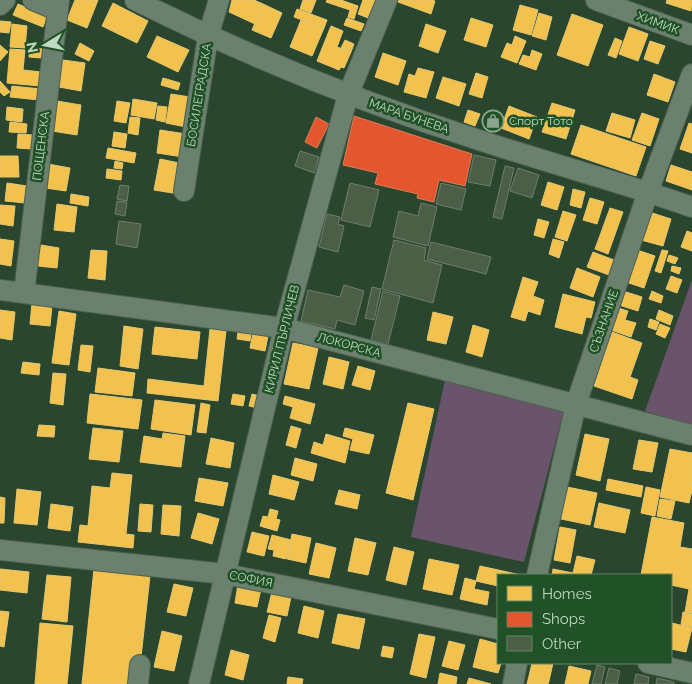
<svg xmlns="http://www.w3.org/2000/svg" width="692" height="684" viewBox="0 0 692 684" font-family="Raleway,sans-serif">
  <rect width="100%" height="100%" fill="#2b462f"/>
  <!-- green -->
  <g fill="#6a546b">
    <path d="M692 280V425L645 411Z"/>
    <path d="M447 371 565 406 524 562 411 537Z"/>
  </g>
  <!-- homes -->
  <g fill="#f2c14e" stroke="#e3c870">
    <path d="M75 0H98L87 28 67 20Z"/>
    <path d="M232 0H254L263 4 255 24 229 12Z"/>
    <path d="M303 0H316L311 13 300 9Z"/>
    <path d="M327 0H341L358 6 354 19 348 17 350 10 326 2Z"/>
    <path d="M363 0H375L368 18 358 14Z"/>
    <path d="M399 0H432L435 1 431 14 398 2Z"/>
    <path d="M667 0H692L691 11 666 3Z"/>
    <path d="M113 3 148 21 137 43 102 26Z"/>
    <path d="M18 4 47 16 43 27 13 15Z"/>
    <path d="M263 4 282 13 271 38 252 30Z"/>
    <path d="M520 5 538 10 531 35 513 30Z"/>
    <path d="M297 9 327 20 324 28 294 17Z"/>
    <path d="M539 13 552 17 546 40 532 36Z"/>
    <path d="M572 14 603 25 588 66 557 55Z"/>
    <path d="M347 18 364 24 361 31 344 25Z"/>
    <path d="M471 18 493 25 486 47 464 40Z"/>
    <path d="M301 20 324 28 312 56 290 47Z"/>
    <path d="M0 21 11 22 9 33 0 32Z"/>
    <path d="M12 24 27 26 25 48 10 47Z"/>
    <path d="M426 24 446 31 438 53 419 46Z"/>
    <path d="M331 26 343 31 337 47 351 52 344 68 341 67 339 70 317 61Z"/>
    <path d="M629 27 648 34 638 61 619 54Z"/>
    <path d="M157 36 189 50 178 72 147 57Z"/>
    <path d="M515 36 526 41 517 63 501 57 507 43 512 45Z"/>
    <path d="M615 38 622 41 616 58 608 55Z"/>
    <path d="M345 40 354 44 351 52 341 48Z"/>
    <path d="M650 41 665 46 658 64 644 59Z"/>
    <path d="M80 43 94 51 89 61 75 54Z"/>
    <path d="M0 45 8 52 0 61Z"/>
    <path d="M30 47 42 49 41 58 29 57Z"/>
    <path d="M10 49 25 50 23 70 42 72 40 86 7 83Z"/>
    <path d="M532 50 542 54 536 70 519 64 523 55 530 57Z"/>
    <path d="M383 53 406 61 398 85 375 77Z"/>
    <path d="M63 60 85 63 81 91 59 87Z"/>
    <path d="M418 68 434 72 426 98 404 92 409 74 415 76Z"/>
    <path d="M476 73 488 77 482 98 469 94Z"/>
    <path d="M654 74 675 82 668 102 647 95Z"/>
    <path d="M443 77 466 84 459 106 436 98Z"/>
    <path d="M163 78 180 83 178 90 161 85Z"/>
    <path d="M0 81 10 92 4 96 0 92Z"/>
    <path d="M12 86 41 89 39 100 10 97Z"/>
    <path d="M171 94 190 97 186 127 166 123Z"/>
    <path d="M133 99 157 103 154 119 131 115Z"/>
    <path d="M57 101 81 105 77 135 52 131Z"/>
    <path d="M117 101 130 103 126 123 114 121Z"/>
    <path d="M552 103 575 110 566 139 542 132Z"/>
    <path d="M158 106 167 107 165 122 156 120Z"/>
    <path d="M509 106 537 117 529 139 501 128Z"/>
    <path d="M7 107 23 109 22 122 6 120Z"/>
    <path d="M468 110 480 114 475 126 464 122Z"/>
    <path d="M612 113 635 120 630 138 606 131Z"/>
    <path d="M642 113 659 119 650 146 632 140Z"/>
    <path d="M130 117 140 118 138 135 128 133Z"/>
    <path d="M10 122 27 124 26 133 9 132Z"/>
    <path d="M689 123 692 124V153L680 149Z"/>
    <path d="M581 125 646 147 636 176 571 154Z"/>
    <path d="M160 130 186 134 183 157 157 153Z"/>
    <path d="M114 132 127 134 125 148 112 146Z"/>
    <path d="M18 134 32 135 31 149 17 148Z"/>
    <path d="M108 148 136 153 134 163 106 158Z"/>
    <path d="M0 156H18L19 177H0Z"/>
    <path d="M160 159 184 164 179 194 154 190Z"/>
    <path d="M115 161 123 163 122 169 114 168Z"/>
    <path d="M48 164 70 168 66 191 45 188Z"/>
    <path d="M671 165 692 172V190L666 181Z"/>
    <path d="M107 169 122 171 121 180 106 178Z"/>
    <path d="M548 182 564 187 557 210 541 205Z"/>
    <path d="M7 183 27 186 25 203 5 201Z"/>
    <path d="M573 189 585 192 581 208 570 205Z"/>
    <path d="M71 194 89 197 88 206 70 203Z"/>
    <path d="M590 198 604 202 597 224 583 220Z"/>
    <path d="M57 204 77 207 74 232 54 230Z"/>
    <path d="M0 205 15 206 13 226 0 224Z"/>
    <path d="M610 208 623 212 608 254 595 249Z"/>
    <path d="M563 211 576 215 567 241 555 237Z"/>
    <path d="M649 212 671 219 663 246 641 240Z"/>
    <path d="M538 219 549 222 544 238 534 235Z"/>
    <path d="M687 231 692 233V251L681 247Z"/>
    <path d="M0 239 14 241 11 266 0 264Z"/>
    <path d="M553 239 564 242 559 258 549 254Z"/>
    <path d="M41 245 59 248 57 268 38 266Z"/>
    <path d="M91 250 107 251 105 280 88 278Z"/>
    <path d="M637 250 655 256 644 288 626 282Z"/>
    <path d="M662 250 668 251 661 273 655 271Z"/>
    <path d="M593 252 614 260 609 275 587 267Z"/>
    <path d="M669 255 678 258 675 264 667 261Z"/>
    <path d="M672 266 681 268 679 274 671 271Z"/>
    <path d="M577 268 600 277 593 297 570 288Z"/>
    <path d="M671 276 682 280 677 293 666 289Z"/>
    <path d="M523 277 538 282 533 296 544 300 540 315 528 311 525 321 511 317Z"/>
    <path d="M623 291 642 297 638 311 619 305Z"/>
    <path d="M652 291 663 296 661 303 649 299Z"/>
    <path d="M563 294 595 302 591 318 586 317 582 334 555 327Z"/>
    <path d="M32 303 52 306 50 326 30 324Z"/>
    <path d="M618 308 628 311 625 320 636 323 631 337 611 330Z"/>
    <path d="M0 310 15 312 12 340 0 338Z"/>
    <path d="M659 310 673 316 670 325 656 319Z"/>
    <path d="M59 311 76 314 69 365 52 363Z"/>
    <path d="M433 312 453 317 446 344 427 340Z"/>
    <path d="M650 319 659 322 656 330 648 327Z"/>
    <path d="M660 324 670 328 665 338 656 334Z"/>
    <path d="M473 325 489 330 482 357 466 352Z"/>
    <path d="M124 326 143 329 138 369 120 366Z"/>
    <path d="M155 327 200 332 197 359 152 354Z"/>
    <path d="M210 329 226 331 218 401 147 393 148 379 204 386Z"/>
    <path d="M238 332 251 334 250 341 237 339Z"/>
    <path d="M612 332 642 343 630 377 638 380 632 399 594 386Z"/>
    <path d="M253 333 268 336 265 351 250 348Z"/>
    <path d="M293 343 318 348 309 389 284 384Z"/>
    <path d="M81 345 93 346 90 372 78 370Z"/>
    <path d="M329 357 349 362 343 389 323 384Z"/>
    <path d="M23 362 40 364 39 375 21 373Z"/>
    <path d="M358 366 375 371 370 390 352 385Z"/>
    <path d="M98 368 135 373 132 396 95 392Z"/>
    <path d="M53 373 66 374 63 405 50 403Z"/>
    <path d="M90 394 142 400 138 429 87 423Z"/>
    <path d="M233 394 245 396 243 406 231 404Z"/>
    <path d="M252 394 260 396 257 408 249 406Z"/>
    <path d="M285 396 315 404 310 424 290 418 293 407 283 404Z"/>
    <path d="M155 400 195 405 191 435 151 429Z"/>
    <path d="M201 403 210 405 206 433 197 432Z"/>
    <path d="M408 403 434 409 413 500 386 493Z"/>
    <path d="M39 425 55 426 54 437 37 436Z"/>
    <path d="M291 426 301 429 296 448 286 445Z"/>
    <path d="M93 428 123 431 119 462 89 459Z"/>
    <path d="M345 428 374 435 369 454 350 450 353 439 343 436Z"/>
    <path d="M163 433 185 436 181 467 140 462 144 436 162 439Z"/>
    <path d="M326 434 350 441 345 463 311 453 314 442 323 445Z"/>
    <path d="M585 434 609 439 600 481 576 475Z"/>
    <path d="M211 438 234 443 230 468 206 464Z"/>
    <path d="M639 440 658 443 652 472 633 469Z"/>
    <path d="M670 449 692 453V490L689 503 660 497Z"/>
    <path d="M295 458 317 464 313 481 291 475Z"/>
    <path d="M112 473 132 475 126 534 134 535 133 548 78 542 80 525 88 526 92 486 110 488Z"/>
    <path d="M273 475 299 482 294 500 269 494Z"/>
    <path d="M199 478 228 483 223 506 195 501Z"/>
    <path d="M608 479 643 486 641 497 606 490Z"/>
    <path d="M567 487 597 493 590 525 561 519Z"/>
    <path d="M646 487 660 490 655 516 641 513Z"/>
    <path d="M17 489 41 492 37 525 14 523Z"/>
    <path d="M339 490 360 495 357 509 335 504Z"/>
    <path d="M0 497 5 498 4 523H0Z"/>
    <path d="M660 499 675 501 671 519 657 516Z"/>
    <path d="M599 503 630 510 625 533 594 527Z"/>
    <path d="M51 504 73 507 70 531 48 528Z"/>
    <path d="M140 504 153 505 151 532 138 531Z"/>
    <path d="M163 505 181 506 179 536 161 534Z"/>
    <path d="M270 509 278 511 276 519 280 520 277 531 260 526 263 516 268 517Z"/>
    <path d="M198 513 219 519 212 544 191 538Z"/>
    <path d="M652 517 684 523 680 547 692 549V613L685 612 689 589 671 585V575H641Z"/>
    <path d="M560 527 576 530 570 563 554 560Z"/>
    <path d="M252 532 269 536 264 556 247 552Z"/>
    <path d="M292 534 311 538 306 563 287 559Z"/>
    <path d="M272 535 291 540 286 559 273 556 274 550 268 549Z"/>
    <path d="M355 538 376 543 368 575 348 571Z"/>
    <path d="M316 543 336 548 329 578 309 574Z"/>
    <path d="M394 547 414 552 406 585 386 580Z"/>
    <path d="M577 556 595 560 591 575H552L553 569 573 573Z"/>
    <path d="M429 559 459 565 452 595 423 589Z"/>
    <path d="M480 566 521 575H498V586L476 581Z"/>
    <path d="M0 569 29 572 27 593 0 590Z"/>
    <path d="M94 569 150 576 141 657 133 656 130 684H82Z"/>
    <path d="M47 575 71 577 67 622 42 619Z"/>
    <path d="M465 578 476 581 474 589 489 592 487 605 460 599Z"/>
    <path d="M174 584 193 588 186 616 167 612Z"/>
    <path d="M238 584 261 589 257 607 235 603Z"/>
    <path d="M272 592 291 597 287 616 267 612Z"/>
    <path d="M304 606 324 611 318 638 298 633Z"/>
    <path d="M0 611 9 612 4 647 0 646Z"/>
    <path d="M683 612 692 614V627L681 625Z"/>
    <path d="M338 614 365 619 359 649 332 643Z"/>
    <path d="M269 615 281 618 275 642 263 638Z"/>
    <path d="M40 623 73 626 67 684H35Z"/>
    <path d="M672 623 692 628 686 652 671 649Z"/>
    <path d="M162 631 182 636 174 671 154 667Z"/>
    <path d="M419 634 435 637 426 678 410 674Z"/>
    <path d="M480 639 498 644V663H501L498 673 473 667Z"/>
    <path d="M449 641 465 645 458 670 442 666Z"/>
    <path d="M383 646 394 648 392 658 381 656Z"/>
    <path d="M231 650 249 655 243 680 225 675Z"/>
    <path d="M532 663H553L549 681 529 676Z"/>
    <path d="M569 666 591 671 588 684H565Z"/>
    <path d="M440 673 457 677 456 684H438Z"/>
    <path d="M529 676 549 681 548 684H527Z"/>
    <path d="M288 677 303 679 302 684H287Z"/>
    <path d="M469 678 491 684H467Z"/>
  </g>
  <!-- shops -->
  <g fill="#e4572e" stroke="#d97e5a">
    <path d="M354 116 472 154 465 186 439 180 434 202 417 198 418 194 375 184 378 173 343 165Z"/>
    <path d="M316 117 329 124 317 148 305 142Z"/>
  </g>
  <!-- building -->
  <g fill="#4c5e46" stroke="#6e7f69">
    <path d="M300 151 319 157 314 173 295 166Z"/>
    <path d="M474 155 496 160 490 186 468 182Z"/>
    <path d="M505 166 514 168 502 219 493 217Z"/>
    <path d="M518 168 539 175 532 198 510 191Z"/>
    <path d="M350 183 379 190 370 227 341 220Z"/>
    <path d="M441 183 466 189 461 210 436 204Z"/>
    <path d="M120 185 129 186 127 201 117 199Z"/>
    <path d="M117 201 127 202 125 216 115 214Z"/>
    <path d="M421 203 437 207 428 246 393 237 399 211 418 216Z"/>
    <path d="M327 214 340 217 338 224 344 226 338 252 319 247Z"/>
    <path d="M119 221 141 224 137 248 116 244Z"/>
    <path d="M394 240 426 248 424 260 442 265 433 303 382 289Z"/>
    <path d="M431 242 491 257 486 274 427 259Z"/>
    <path d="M344 285 364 291 355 325 337 320 335 329 301 321 308 290 340 297Z"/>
    <path d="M372 287 381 289 374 320 365 318Z"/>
    <path d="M383 291 400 296 388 344 371 340Z"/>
    <path d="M597 665 605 667 601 684H592Z"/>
    <path d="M609 668 620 671 617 684H605Z"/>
    <path d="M636 674 649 677 648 684H634Z"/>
    <path d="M657 678 674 682V684H656Z"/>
  </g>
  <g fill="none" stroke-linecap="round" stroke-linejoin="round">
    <!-- minor casing -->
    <g stroke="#4b624e" stroke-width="22">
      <g id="minor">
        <path d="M33 0 57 10"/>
        <path d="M135 0C247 56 363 103 482 141 552 164 623 183 692 207"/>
        <path d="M596 0 692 35"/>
        <path d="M0 5 5 0"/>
        <path d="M184 191 208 36 219 0"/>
        <path d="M0 290 284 328 692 435"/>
        <path d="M24 293 59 0"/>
        <path d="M0 550 225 574 498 629"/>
        <path d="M537 575 576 404 648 192 692 74"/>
        <path d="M648 663 692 673"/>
        <path d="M138 684 140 665"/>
        <path d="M199 684 284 328 348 95 387 0"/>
        <path d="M513 684 517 663"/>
      </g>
    </g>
    <!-- minor -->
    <use href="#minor" stroke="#6c806f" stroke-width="20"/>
  </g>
  <!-- icons -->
  <defs>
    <g id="shop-ring" transform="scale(1.125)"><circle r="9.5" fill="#205127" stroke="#8ca68e" stroke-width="1.5"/><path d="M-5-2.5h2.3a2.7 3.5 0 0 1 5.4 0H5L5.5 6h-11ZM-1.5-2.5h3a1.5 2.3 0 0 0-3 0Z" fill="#8ca68e"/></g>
  </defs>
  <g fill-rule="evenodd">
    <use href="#shop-ring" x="493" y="121"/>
  </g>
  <g text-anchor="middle" stroke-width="5" stroke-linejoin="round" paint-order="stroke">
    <!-- street labels -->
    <g font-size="12" fill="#c0dac1" stroke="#205127">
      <text transform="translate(658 23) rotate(20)" y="4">ХИМИК</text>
      <text transform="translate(199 95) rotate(-81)" y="4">БОСИЛЕГРАДСКА</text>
      <text transform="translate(409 116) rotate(19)" y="4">МАРА БУНЕВА</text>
      <text transform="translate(41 146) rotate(-83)" y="4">ПОЩЕНСКА</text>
      <text transform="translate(604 321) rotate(-71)" y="4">СЪЗНАНИЕ</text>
      <text transform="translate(282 339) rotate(-76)" y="4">КИРИЛ ПЪРЛИЧЕВ</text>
      <text transform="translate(349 345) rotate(15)" y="4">ЛОКОРСКА</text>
      <text transform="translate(251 579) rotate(11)" y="4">СОФИЯ</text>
    </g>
    <!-- poi labels -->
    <g font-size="12" fill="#c0dac1" stroke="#205127" text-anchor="start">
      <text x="509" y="125">Спорт Тото</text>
    </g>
  </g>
  <!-- legend -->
  <rect x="497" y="574" width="175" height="90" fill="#205127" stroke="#608865"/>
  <rect x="507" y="586" width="25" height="15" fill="#f2c14e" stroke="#608865"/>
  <text x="542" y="599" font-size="15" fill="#c0dac1">Homes</text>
  <rect x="507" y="612" width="25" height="15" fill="#e4572e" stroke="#608865"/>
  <text x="542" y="624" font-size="15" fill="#c0dac1">Shops</text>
  <rect x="507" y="636" width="25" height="15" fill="#4c5e46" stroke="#608865"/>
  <text x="542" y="649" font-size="15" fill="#c0dac1">Other</text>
  <!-- north arrow -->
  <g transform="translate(45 45) rotate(260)" stroke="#205127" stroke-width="4" paint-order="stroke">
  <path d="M0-4L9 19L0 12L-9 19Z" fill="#c0dac1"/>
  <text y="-8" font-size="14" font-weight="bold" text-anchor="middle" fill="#c0dac1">N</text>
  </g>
</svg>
